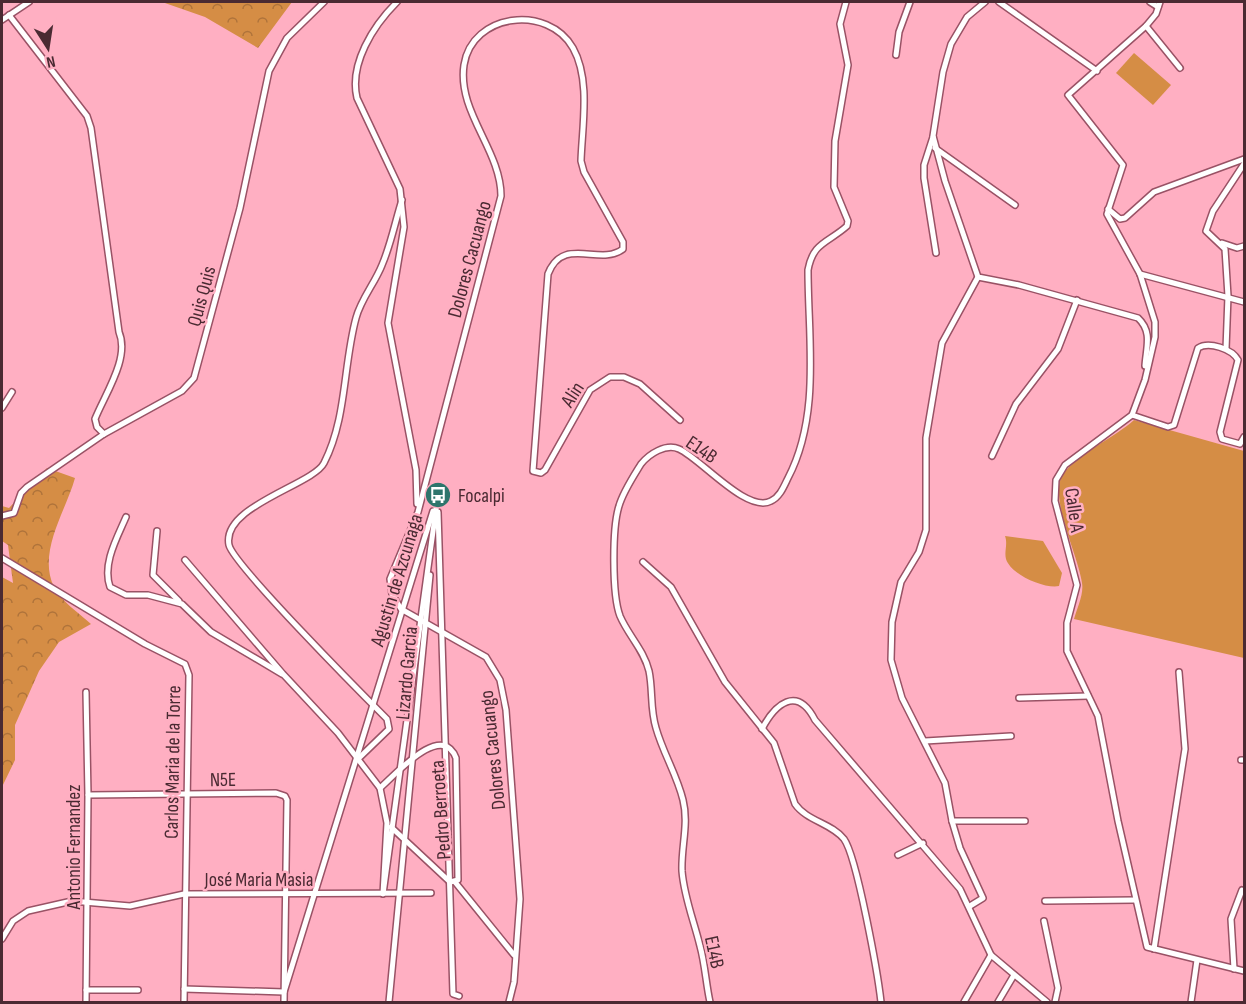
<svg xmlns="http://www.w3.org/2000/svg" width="1246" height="1004" viewBox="0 0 1246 1004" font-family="'Sofia Sans Condensed',sans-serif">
  <defs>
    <pattern id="forest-crowns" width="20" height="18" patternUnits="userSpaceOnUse" patternTransform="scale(1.5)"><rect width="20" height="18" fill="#d58d45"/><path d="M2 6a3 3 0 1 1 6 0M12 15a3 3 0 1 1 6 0" fill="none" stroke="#af733a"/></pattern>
  </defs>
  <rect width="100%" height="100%" fill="#ffafc2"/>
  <!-- grass -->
  <g fill="#d58d45">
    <path d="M1134 53 1171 85 1153 105 1116 73Z"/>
    <path d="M1134 420 1244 451V658L1074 619C1077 608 1084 594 1082 583 1079 558 1051 502 1061 478 1071 457 1116 437 1134 420Z"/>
    <path d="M1005 536 1043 541 1062 573 1059 586C1045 589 1011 575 1006 559 1004 551 1008 544 1005 536Z"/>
  </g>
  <!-- forest -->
  <g fill="url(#forest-crowns)">
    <path d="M162 2H292L258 48 205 17Z"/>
    <path d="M47 468 75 478C66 511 37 552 54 587 60 600 80 614 91 624L59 642 39 671 15 725V760L2 787V577L13 583 8 545 2 541V506L9 508Z"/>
  </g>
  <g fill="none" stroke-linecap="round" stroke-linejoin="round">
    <!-- minor casing -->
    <g stroke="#995265" stroke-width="8">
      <g id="minor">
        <path d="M397 2C373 26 349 64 357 98L400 189 404 227 388 323 416 470 417 504"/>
        <path d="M985 2 967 17 951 44 943 72 933 136 945 181 978 277 1019 285 1138 318C1153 332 1146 348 1145 366"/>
        <path d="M999 2 1097 71"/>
        <path d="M1150 2 1158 7"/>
        <path d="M1160 2 1156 14 1146 26 1068 95 1123 165 1107 214 1140 274 1155 322V337L1145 380 1132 415 1065 465 1056 480 1055 501 1077 585 1067 623V651L1098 716 1118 821 1147 947 1244 971"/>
        <path d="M9 15 87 116 91 128 119 332C130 358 105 394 95 419L97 427 104 434"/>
        <path d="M2 20 29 2"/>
        <path d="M1146 26 1180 68"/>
        <path d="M896 55 899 32 910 2"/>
        <path d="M933 137 924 165V178L936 253"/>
        <path d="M935 148 1015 205"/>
        <path d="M1108 209 1120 219 1125 218 1154 192 1244 159"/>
        <path d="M1222 243 1237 248 1244 246"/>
        <path d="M1140 274 1244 302"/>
        <path d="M1226 349 1228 296 1225 249 1206 231 1213 211 1244 164"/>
        <path d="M2 408 12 392"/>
        <path d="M1132 415 1168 427 1174 425 1198 348C1209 341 1232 349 1238 360L1220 432 1222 439 1240 444 1244 437"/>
        <path d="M992 456 1016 404 1058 349 1077 300"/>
        <path d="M438 512 453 994 459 996"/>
        <path d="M2 516 14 513 21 493 27 487 104 434 182 391 194 378 240 208 269 71 287 38 324 2"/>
        <path d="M126 517C117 538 102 564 110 587L126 595H148L182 604 211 632 282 674"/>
        <path d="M157 531 153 575 179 601"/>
        <path d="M2 558 145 644 185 664 189 675 184 1002"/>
        <path d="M185 560 283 674 338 733 380 788 387 823 383 894 438 495"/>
        <path d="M643 562 671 587 725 682 774 743 795 804C807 821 831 823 844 839 857 857 878 975 881 1002"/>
        <path d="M86 692 88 795 86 1002"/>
        <path d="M1019 698 1088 696"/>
        <path d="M762 729C775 704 797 685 815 720L960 889 991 955 1047 1002"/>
        <path d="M925 741 1011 736"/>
        <path d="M359 758 389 729 387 719C364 696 233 564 229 545 221 506 313 485 324 463 347 418 343 366 356 318 361 299 375 283 382 265 391 244 395 222 402 200"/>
        <path d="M1241 760H1244"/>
        <path d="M380 788C395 775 442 721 456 758L458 880 450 882 391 827"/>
        <path d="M88 795 276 793 285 796 287 800 284 1002"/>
        <path d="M952 821H1025"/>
        <path d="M898 855 923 843"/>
        <path d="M455 882 514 955"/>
        <path d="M1045 901 1135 900"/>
        <path d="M970 906 983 898 960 848 952 821 945 783 902 698 891 660 892 622 901 582 919 552 926 530V438L942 343 978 277"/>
        <path d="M1044 921 1058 988 1055 1002"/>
        <path d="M2 939 13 921 28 911 72 901 130 906 184 894 431 893"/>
        <path d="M1154 949 1185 749 1179 672"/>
        <path d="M1234 969 1231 919 1242 890"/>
        <path d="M184 989 284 992 433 511"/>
        <path d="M86 990H138"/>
        <path d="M389 1002 430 575"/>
        <path d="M509 1002 514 982 520 899 506 710 500 680 486 657 401 609 392 594 390 579 418 512 501 196C501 150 457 112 464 65 472 13 548 4 573 48 591 80 582 127 581 161L584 172 623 242V249C600 267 563 235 548 274L533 471 541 473 545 470 590 390 610 377H624L640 384 680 420"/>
        <path d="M710 1002C706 984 705 964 700 946 694 921 684 897 682 871 681 847 689 824 683 800 677 775 663 753 656 728 650 709 653 690 649 671 644 650 628 635 620 616 612 595 612 528 619 506 623 492 633 477 641 464 649 454 666 443 679 449 700 458 747 514 771 501 780 497 784 486 788 478 821 415 808 338 808 270 813 242 828 243 847 226L848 221 834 187 835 141 848 65 840 24 846 2"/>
        <path d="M964 1002 991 955"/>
        <path d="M998 1002 1014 975"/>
        <path d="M1191 1002 1197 960"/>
      </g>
    </g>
    <!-- minor -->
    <use href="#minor" stroke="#fff" stroke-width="5"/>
  </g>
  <!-- icons -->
  <defs>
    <g id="bus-disc" transform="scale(1.35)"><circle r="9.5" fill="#2e756c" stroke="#ffafc2"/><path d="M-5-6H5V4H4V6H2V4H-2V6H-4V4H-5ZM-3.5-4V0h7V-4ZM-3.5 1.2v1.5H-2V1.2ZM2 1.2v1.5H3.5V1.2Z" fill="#fff"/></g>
  </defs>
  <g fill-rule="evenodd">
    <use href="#bus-disc" x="438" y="495"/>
  </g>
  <g text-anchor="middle" stroke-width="5" stroke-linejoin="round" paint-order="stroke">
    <!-- street labels -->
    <g font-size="20" fill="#4a2a32" stroke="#ffafc2">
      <text transform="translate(469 259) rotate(-75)" y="7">Dolores Cacuango</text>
      <text transform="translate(201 296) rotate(-75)" y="7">Quis Quis</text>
      <text transform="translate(572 394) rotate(-57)" y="7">Alin</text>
      <text transform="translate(702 449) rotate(34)" y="7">E14B</text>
      <text transform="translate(1075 510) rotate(82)" y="7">Calle A</text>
      <text transform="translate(396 580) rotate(-73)" y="7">Agustin de Azcunaga</text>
      <text transform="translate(406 673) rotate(-85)" y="7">Lizardo Garcia</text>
      <text transform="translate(492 750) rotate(-96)" y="7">Dolores Cacuango</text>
      <text transform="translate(172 762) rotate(-89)" y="7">Carlos Maria de la Torre</text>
      <text transform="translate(223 779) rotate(-1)" y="7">N5E</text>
      <text transform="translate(440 810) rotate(-94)" y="7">Pedro Berroeta</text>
      <text transform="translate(73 847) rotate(-90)" y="7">Antonio Fernandez</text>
      <text x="259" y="886">José Maria Masia</text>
      <text transform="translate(715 952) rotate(78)" y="7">E14B</text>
    </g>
    <!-- poi labels -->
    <g font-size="20" fill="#4a2a32" stroke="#ffafc2" text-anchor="start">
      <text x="458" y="502">Focalpi</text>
    </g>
  </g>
  <!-- border -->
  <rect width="1246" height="1004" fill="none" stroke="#4a2a32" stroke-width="6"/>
  <!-- north arrow -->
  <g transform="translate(48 48) rotate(168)" stroke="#ffafc2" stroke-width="4.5" paint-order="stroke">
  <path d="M0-4.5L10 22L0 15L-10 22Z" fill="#4a2a32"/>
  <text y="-9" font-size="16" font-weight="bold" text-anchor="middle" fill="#4a2a32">N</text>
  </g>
</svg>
